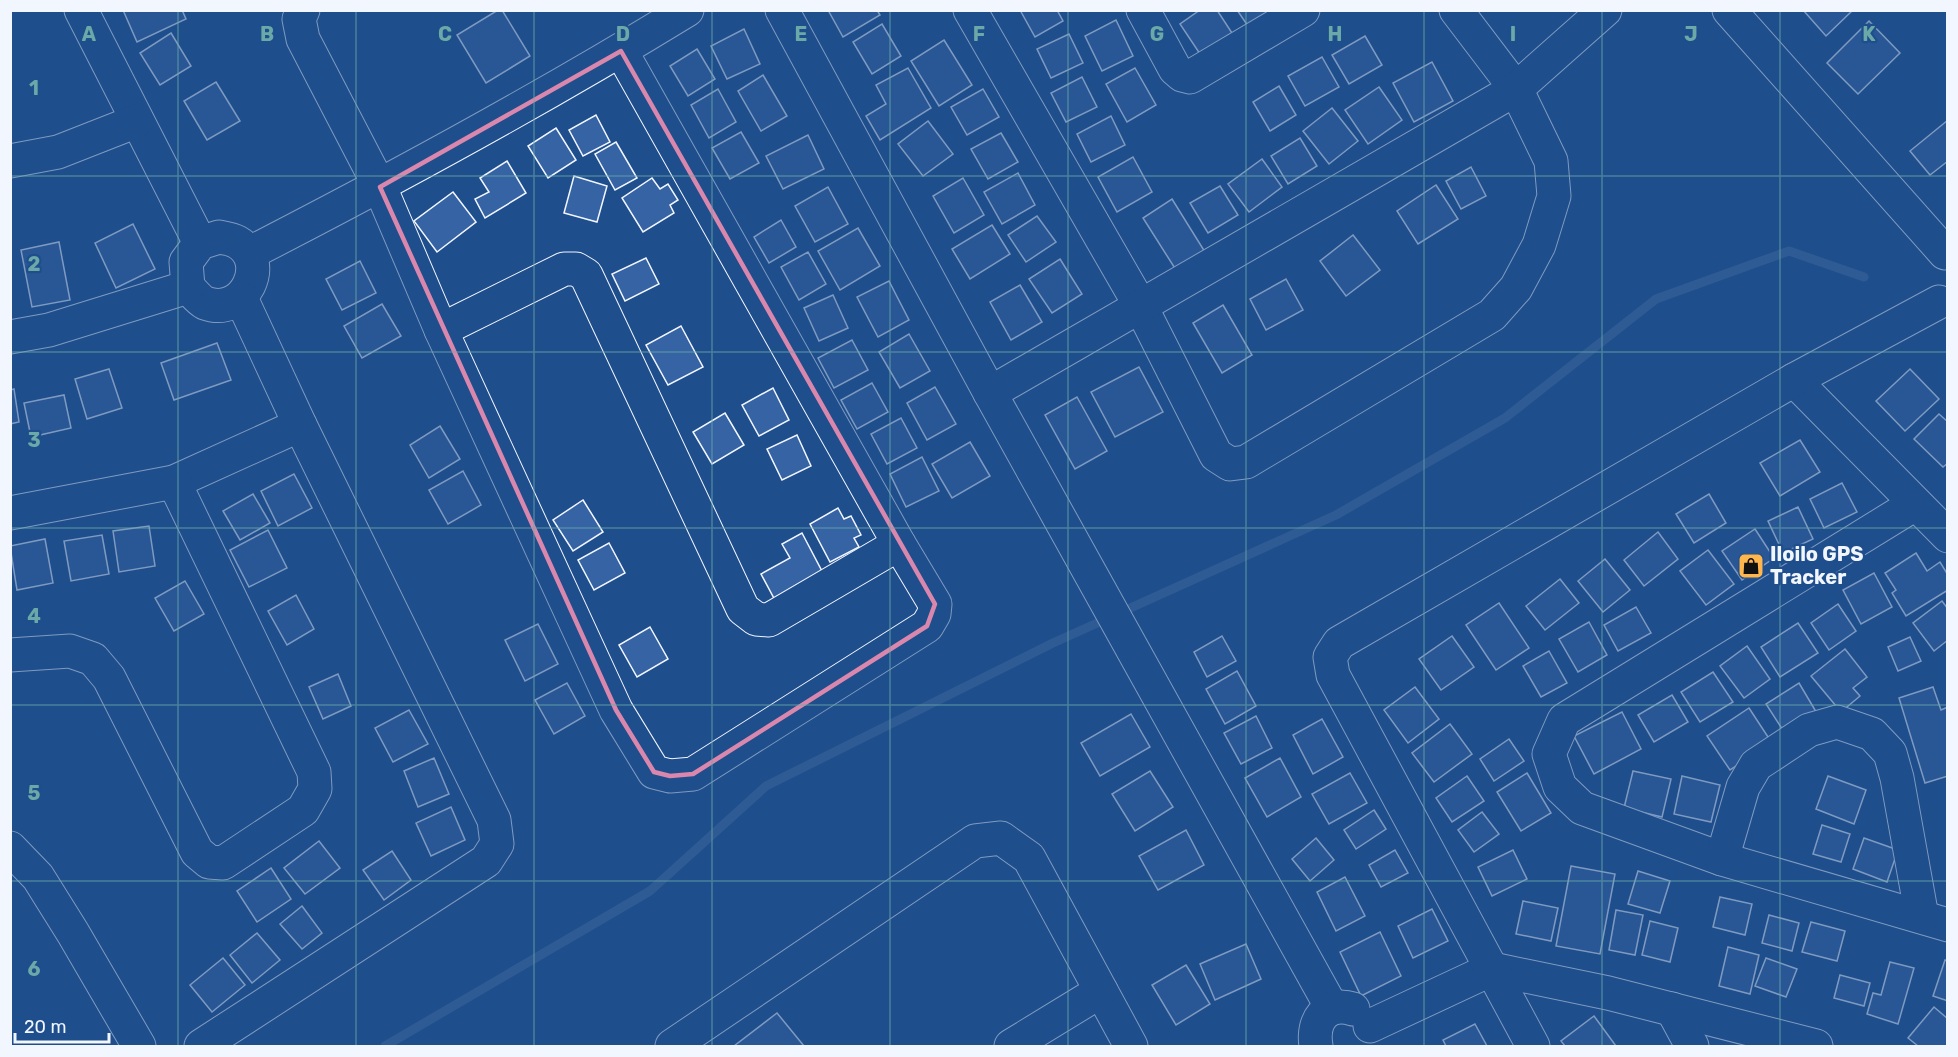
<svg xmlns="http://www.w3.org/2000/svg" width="1958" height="1057" viewBox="0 0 1958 1057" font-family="Rubik,sans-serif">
  <rect width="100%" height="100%" fill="#1f4e8c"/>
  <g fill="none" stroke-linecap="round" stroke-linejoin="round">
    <!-- stream -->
    <path stroke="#446ba0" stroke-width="9" d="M385 1046 650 891 766 786 1053 643 1336 515 1505 418 1656 299 1789 251 1864 277"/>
  </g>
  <!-- building -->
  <g fill="#3563a3" stroke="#f2f6ff" stroke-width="1.5">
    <path d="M123 10H182L186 19 137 42Z"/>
    <path d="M498 10H502L530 56 486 83 457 35Z"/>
    <path d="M828 10H877L880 15 843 37Z"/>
    <path d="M1020 10H1057L1063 21 1035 37Z"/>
    <path d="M1200 10H1217L1232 33 1200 54 1180 24Z"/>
    <path d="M1237 10H1272L1250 29Z"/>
    <path d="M1803 10H1853L1826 36Z"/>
    <path d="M1116 20 1133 56 1102 71 1085 36Z"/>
    <path d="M1869 21 1900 53 1858 94 1827 63Z"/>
    <path d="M882 24 901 56 872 74 853 42Z"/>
    <path d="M744 29 760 64 727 79 711 46Z"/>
    <path d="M171 33 191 66 160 85 140 53Z"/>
    <path d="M1069 34 1083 63 1051 78 1037 49Z"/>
    <path d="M1365 36 1382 65 1349 84 1332 55Z"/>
    <path d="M944 40 972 85 939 106 911 61Z"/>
    <path d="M697 49 715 79 688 96 670 66Z"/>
    <path d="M1322 57 1339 87 1305 106 1288 76Z"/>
    <path d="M1432 62 1453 101 1414 122 1393 83Z"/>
    <path d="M908 68 931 108 880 140 866 116 886 104 876 85Z"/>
    <path d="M1135 68 1156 105 1127 122 1106 84Z"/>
    <path d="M763 75 787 116 761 131 738 91Z"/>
    <path d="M1082 77 1097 107 1066 122 1051 93Z"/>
    <path d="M216 82 240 121 207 140 184 101Z"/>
    <path d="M1279 86 1296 115 1270 131 1253 102Z"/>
    <path d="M1379 87 1402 120 1368 144 1345 110Z"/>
    <path d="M718 89 736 122 709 138 691 105Z"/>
    <path d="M983 89 999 117 967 135 951 107Z"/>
    <path d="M1332 108 1358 141 1329 164 1303 131Z"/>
    <path d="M596 115 610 142 583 156 569 130Z"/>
    <path d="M1111 116 1125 145 1091 162 1077 134Z"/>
    <path d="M1948 120V161L1930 175 1910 151Z"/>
    <path d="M928 121 953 154 923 176 898 144Z"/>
    <path d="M556 128 576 160 548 178 528 146Z"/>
    <path d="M741 132 759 163 730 179 712 148Z"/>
    <path d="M1001 133 1018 162 988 179 971 149Z"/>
    <path d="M808 135 824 169 783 189 766 156Z"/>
    <path d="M1300 138 1317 166 1288 184 1271 156Z"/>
    <path d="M616 142 637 178 615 190 595 154Z"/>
    <path d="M1133 157 1152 192 1117 212 1098 177Z"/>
    <path d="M1262 159 1282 187 1249 212 1228 184Z"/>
    <path d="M507 161 526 193 485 218 475 199 489 192 480 178Z"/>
    <path d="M1471 167 1486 196 1461 209 1446 181Z"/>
    <path d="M1018 173 1035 205 1002 224 984 192Z"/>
    <path d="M574 176 607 186 597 222 564 213Z"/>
    <path d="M652 178 660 189 668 184 678 200 670 205 674 213 643 232 622 198Z"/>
    <path d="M963 178 984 215 954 233 933 196Z"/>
    <path d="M1436 185 1458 219 1418 244 1397 211Z"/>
    <path d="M1220 186 1238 215 1208 233 1190 203Z"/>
    <path d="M828 187 848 224 815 242 795 206Z"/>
    <path d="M453 192 476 222 437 252 414 221Z"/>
    <path d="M1172 199 1205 252 1176 270 1143 218Z"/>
    <path d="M1037 216 1056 242 1026 262 1008 235Z"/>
    <path d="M781 220 796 247 769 263 754 237Z"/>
    <path d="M133 224 155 269 116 288 95 243Z"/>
    <path d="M992 225 1010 254 970 279 952 249Z"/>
    <path d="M858 228 880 266 840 290 818 251Z"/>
    <path d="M1353 235 1380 270 1346 296 1320 261Z"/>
    <path d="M59 242 70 300 32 307 21 250Z"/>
    <path d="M808 252 826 284 799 300 781 267Z"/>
    <path d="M646 258 659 284 625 301 612 274Z"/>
    <path d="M1060 259 1082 294 1052 313 1029 279Z"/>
    <path d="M360 261 376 293 342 310 326 279Z"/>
    <path d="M1286 279 1303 310 1266 330 1250 299Z"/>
    <path d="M889 281 909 320 878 337 857 297Z"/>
    <path d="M1020 285 1042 322 1011 340 990 302Z"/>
    <path d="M833 295 848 328 819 341 804 308Z"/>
    <path d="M382 304 401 336 362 358 344 326Z"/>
    <path d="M1223 305 1252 355 1222 373 1193 323Z"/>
    <path d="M681 326 703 367 668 385 646 345Z"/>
    <path d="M909 334 930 371 900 388 879 352Z"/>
    <path d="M852 340 868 370 834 388 818 358Z"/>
    <path d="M217 343 231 380 174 400 161 363Z"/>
    <path d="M1139 367 1163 412 1115 437 1091 392Z"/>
    <path d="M109 369 122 408 87 419 75 379Z"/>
    <path d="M1910 369 1939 399 1905 431 1876 401Z"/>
    <path d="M872 383 888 412 857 429 841 400Z"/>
    <path d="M935 387 956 424 927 440 907 403Z"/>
    <path d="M773 388 789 420 759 436 742 405Z"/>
    <path d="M14 389 19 422 10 424V390Z"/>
    <path d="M64 395 71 428 31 437 24 403Z"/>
    <path d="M1077 397 1107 451 1075 469 1045 415Z"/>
    <path d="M725 413 744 445 712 464 693 432Z"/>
    <path d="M1939 414 1948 422V463L1943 467 1914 439Z"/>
    <path d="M901 418 917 448 887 464 871 434Z"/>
    <path d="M440 426 460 459 429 478 410 445Z"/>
    <path d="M797 435 811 466 782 480 767 449Z"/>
    <path d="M1800 440 1820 472 1780 496 1760 463Z"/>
    <path d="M970 442 990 476 952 498 932 464Z"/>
    <path d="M922 457 939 491 906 507 890 474Z"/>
    <path d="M463 471 481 505 448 524 429 490Z"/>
    <path d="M294 474 312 508 278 526 261 491Z"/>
    <path d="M1842 483 1857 512 1824 528 1810 499Z"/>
    <path d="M253 494 270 523 240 540 223 511Z"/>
    <path d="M1709 494 1726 523 1694 543 1676 514Z"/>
    <path d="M583 500 603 532 573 551 553 520Z"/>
    <path d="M1798 507 1813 539 1783 553 1768 521Z"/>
    <path d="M838 508 844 519 851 516 861 535 854 538 859 547 830 562 810 524Z"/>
    <path d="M149 526 155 566 119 572 113 531Z"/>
    <path d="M1755 529 1774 558 1742 580 1722 551Z"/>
    <path d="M268 530 287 568 249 587 230 550Z"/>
    <path d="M1658 532 1678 559 1644 586 1624 560Z"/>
    <path d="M802 533 824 575 776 602 761 574 790 558 782 544Z"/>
    <path d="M102 535 109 574 71 581 64 541Z"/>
    <path d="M45 539 53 583 17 590 10 546Z"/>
    <path d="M609 543 625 573 594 590 578 560Z"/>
    <path d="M1708 550 1734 584 1706 605 1680 571Z"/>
    <path d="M1916 553 1927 571 1940 562 1948 575V590L1906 616 1892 593 1896 590 1885 573Z"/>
    <path d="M1605 559 1630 590 1603 612 1578 581Z"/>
    <path d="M1874 573 1892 607 1861 624 1843 590Z"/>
    <path d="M1560 579 1579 603 1545 630 1526 606Z"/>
    <path d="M185 581 204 614 174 631 155 598Z"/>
    <path d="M296 595 314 629 287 645 268 611Z"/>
    <path d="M1942 601 1948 609V640L1934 651 1913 623Z"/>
    <path d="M1499 603 1529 648 1496 670 1466 625Z"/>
    <path d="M1838 604 1856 631 1829 650 1811 623Z"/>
    <path d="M1636 607 1651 633 1618 651 1604 625Z"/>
    <path d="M1589 622 1607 655 1578 672 1559 639Z"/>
    <path d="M1798 623 1818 653 1780 677 1761 647Z"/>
    <path d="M538 624 558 664 525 681 505 640Z"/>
    <path d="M650 627 668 659 637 677 619 645Z"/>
    <path d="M1222 636 1236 661 1207 677 1194 652Z"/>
    <path d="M1452 636 1474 667 1441 690 1419 659Z"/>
    <path d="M1910 637 1921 661 1898 671 1888 647Z"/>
    <path d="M1747 646 1770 679 1744 698 1720 666Z"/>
    <path d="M1845 649 1867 677 1853 688 1860 696 1841 712 1811 676Z"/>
    <path d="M1549 651 1567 683 1541 697 1523 666Z"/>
    <path d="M1237 671 1256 706 1225 724 1206 689Z"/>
    <path d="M1713 672 1733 702 1700 722 1681 692Z"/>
    <path d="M338 674 351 706 323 719 309 687Z"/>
    <path d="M567 683 585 716 554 734 535 700Z"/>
    <path d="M1799 683 1818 715 1786 735 1766 704Z"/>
    <path d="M1415 687 1439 719 1408 743 1384 710Z"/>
    <path d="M1933 687 1941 710 1948 707V776L1925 783 1899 698Z"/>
    <path d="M1672 695 1688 722 1654 742 1638 715Z"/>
    <path d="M1749 708 1772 743 1730 770 1707 736Z"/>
    <path d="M409 710 428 744 393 762 375 728Z"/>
    <path d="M1622 712 1641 749 1594 774 1574 736Z"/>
    <path d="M1131 714 1150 747 1100 776 1081 743Z"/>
    <path d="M1256 716 1272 748 1241 764 1224 733Z"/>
    <path d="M1322 719 1343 757 1313 774 1293 735Z"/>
    <path d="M1450 724 1472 754 1434 782 1412 753Z"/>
    <path d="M1509 739 1524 761 1494 781 1480 759Z"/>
    <path d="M434 758 449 794 418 807 404 771Z"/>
    <path d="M1280 758 1301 797 1267 817 1245 778Z"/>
    <path d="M1150 771 1173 807 1135 831 1112 794Z"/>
    <path d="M1633 771 1671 779 1662 817 1624 808Z"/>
    <path d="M1350 773 1367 803 1329 824 1312 794Z"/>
    <path d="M1527 773 1551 813 1521 831 1497 792Z"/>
    <path d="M1467 776 1484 801 1452 822 1436 798Z"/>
    <path d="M1682 776 1720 785 1711 822 1674 814Z"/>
    <path d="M1828 776 1866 790 1854 824 1816 809Z"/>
    <path d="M451 807 465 840 431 856 416 823Z"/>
    <path d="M1374 810 1386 829 1356 849 1344 830Z"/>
    <path d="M1482 812 1499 834 1474 852 1458 830Z"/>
    <path d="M1822 825 1850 834 1841 862 1813 854Z"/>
    <path d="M1186 830 1204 865 1158 890 1139 856Z"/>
    <path d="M1316 838 1334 860 1310 881 1292 859Z"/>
    <path d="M1864 838 1898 850 1887 882 1853 869Z"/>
    <path d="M319 841 340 868 305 894 284 868Z"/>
    <path d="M1395 850 1408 873 1381 887 1369 865Z"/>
    <path d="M1513 850 1527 879 1492 896 1478 867Z"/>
    <path d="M392 851 411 880 384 900 363 870Z"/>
    <path d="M1571 866 1615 874 1600 954 1556 946Z"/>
    <path d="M271 868 291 899 257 922 237 891Z"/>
    <path d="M1638 871 1670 881 1660 913 1628 904Z"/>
    <path d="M1345 877 1365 916 1336 931 1317 892Z"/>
    <path d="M1720 897 1752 904 1745 935 1713 927Z"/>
    <path d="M1523 901 1558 908 1551 941 1516 934Z"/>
    <path d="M302 906 322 933 302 949 280 924Z"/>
    <path d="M1432 909 1448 941 1413 958 1398 926Z"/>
    <path d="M1616 910 1643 915 1635 955 1609 950Z"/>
    <path d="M1769 915 1799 923 1792 951 1762 943Z"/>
    <path d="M1650 921 1678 928 1670 962 1642 955Z"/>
    <path d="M1811 922 1845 931 1837 961 1802 952Z"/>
    <path d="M1380 932 1401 976 1361 996 1340 952Z"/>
    <path d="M257 933 280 960 252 983 230 955Z"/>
    <path d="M1246 944 1261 979 1215 1000 1200 964Z"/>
    <path d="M1728 947 1759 955 1750 994 1719 986Z"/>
    <path d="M223 958 245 985 212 1012 190 985Z"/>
    <path d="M1766 958 1797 969 1786 997 1755 986Z"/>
    <path d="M1945 960 1948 961V1001L1933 996Z"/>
    <path d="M1890 962 1914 968 1898 1024 1867 1014 1873 993 1881 995Z"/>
    <path d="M1186 965 1210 1004 1176 1025 1152 985Z"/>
    <path d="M1840 975 1870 983 1864 1006 1834 998Z"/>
    <path d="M1934 1007 1948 1019V1046H1918L1908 1038Z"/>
    <path d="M777 1013 804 1046H734Z"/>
    <path d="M1594 1016 1616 1046H1565L1561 1041Z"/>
    <path d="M1475 1024 1487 1046H1446L1443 1040Z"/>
  </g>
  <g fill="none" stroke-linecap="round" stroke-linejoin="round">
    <!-- minor casing -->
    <g stroke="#f2f6ff" stroke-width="35">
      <g id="minor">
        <path d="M81 10 200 243"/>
        <path d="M303 10 299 19 303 39 380 187 441 330 616 710 654 772 670 776 693 774 927 626 934 614 935 604 899 544"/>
        <path d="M782 10 990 393 1332 1008"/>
        <path d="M970 10 1140 305 1216 455 1230 464 1246 462 1492 315 1516 288 1539 245 1554 196 1551 161 1516 89 1456 10"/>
        <path d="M1143 10 1175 69 1182 75 1190 77 1303 10"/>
        <path d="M1729 10 1945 253"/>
        <path d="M10 161 58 152 137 121"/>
        <path d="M219 237C225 238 232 239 237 242 271 261 245 318 205 303 199 300 193 292 188 287L186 262 200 243Z"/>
        <path d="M250 253C398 177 545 97 687 10"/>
        <path d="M441 330 564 269H576L586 275 743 609 756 619 769 620 899 544 621 51"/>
        <path d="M10 337 49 330 188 287"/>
        <path d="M1794 380 1948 536"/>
        <path d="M990 393 1516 89 1605 10"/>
        <path d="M1915 504 1564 720 1549 754 1560 787 1582 808 1722 859 1948 925"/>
        <path d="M10 513 174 482 300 425"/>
        <path d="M10 655 70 651 93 659 109 678 197 852 209 862 223 863 303 810 315 789 314 772 174 482"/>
        <path d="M10 848 38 877 73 933 139 1046"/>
        <path d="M1722 859 1743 787 1756 765 1809 730 1837 722 1872 734 1890 753 1897 778 1922 917"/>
        <path d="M1672 1009 1692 1046"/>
        <path d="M1370 1026 1492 969 1608 993 1816 1046"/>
        <path d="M201 1046 486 861 497 844 494 820 300 425 241 298"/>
        <path d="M672 1046 975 841 1001 838 1029 858 1131 1046"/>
        <path d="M1011 1046 1101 991"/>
        <path d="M1316 1046C1312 1022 1325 1000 1353 1009"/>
        <path d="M1533 1046 1333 675 1330 657 1339 643 1794 380 1939 302"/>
      </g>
    </g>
    <!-- minor -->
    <use href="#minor" stroke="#1f4e8c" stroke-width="33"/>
  </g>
  <!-- marked area -->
  <path d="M0 0H1958V1057H0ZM621 51 935 604 927 626 693 774 670 776 654 772 616 710 380 187Z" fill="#1f4e8c" fill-opacity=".55" fill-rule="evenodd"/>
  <path fill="none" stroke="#da87ad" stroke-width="4.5" stroke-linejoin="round" d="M621 51 935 604 927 626 693 774 670 776 654 772 616 710 380 187Z"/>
  <!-- grid -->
  <path fill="none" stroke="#6aa9a8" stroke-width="1.5" stroke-opacity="0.55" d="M178 10V1046M356 10V1046M534 10V1046M712 10V1046M890 10V1046M1068 10V1046M1246 10V1046M1424 10V1046M1602 10V1046M1780 10V1046M10 176H1948M10 352H1948M10 528H1948M10 705H1948M10 881H1948"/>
  <!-- icons -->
  <defs>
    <g id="shop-square" transform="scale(1.35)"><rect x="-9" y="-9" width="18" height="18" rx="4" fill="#ffb74d" stroke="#1f4e8c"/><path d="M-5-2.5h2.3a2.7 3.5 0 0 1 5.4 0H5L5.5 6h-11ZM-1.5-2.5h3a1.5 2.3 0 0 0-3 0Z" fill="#111"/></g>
  </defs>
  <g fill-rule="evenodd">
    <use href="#shop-square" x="1751" y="566"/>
  </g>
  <g text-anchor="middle" stroke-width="4.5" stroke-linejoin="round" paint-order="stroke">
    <!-- poi labels -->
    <g font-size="20" font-weight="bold" fill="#f2f6ff" stroke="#1f4e8c" text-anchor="start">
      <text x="1770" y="561">Iloilo GPS<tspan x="1770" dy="23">Tracker</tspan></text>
    </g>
  </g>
  <g font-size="20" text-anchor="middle" font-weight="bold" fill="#6aa9a8" stroke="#1f4e8c" stroke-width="4.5" stroke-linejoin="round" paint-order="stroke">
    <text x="89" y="41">A</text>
    <text x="267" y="41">B</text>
    <text x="445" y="41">C</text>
    <text x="623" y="41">D</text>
    <text x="801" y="41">E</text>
    <text x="979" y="41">F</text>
    <text x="1157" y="41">G</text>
    <text x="1335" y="41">H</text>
    <text x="1513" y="41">I</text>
    <text x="1691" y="41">J</text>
    <text x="1869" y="41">K</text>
    <text x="34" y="95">1</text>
    <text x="34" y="271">2</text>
    <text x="34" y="447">3</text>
    <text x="34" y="623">4</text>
    <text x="34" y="800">5</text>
    <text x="34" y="976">6</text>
  </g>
  <!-- border -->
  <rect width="1958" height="1057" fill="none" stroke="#f2f6ff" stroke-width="24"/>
  <!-- scale -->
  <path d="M15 1033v9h94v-9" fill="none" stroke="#f2f6ff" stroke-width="3"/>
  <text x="24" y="1033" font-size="18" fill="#f2f6ff" stroke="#1f4e8c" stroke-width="4.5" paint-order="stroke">20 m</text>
</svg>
